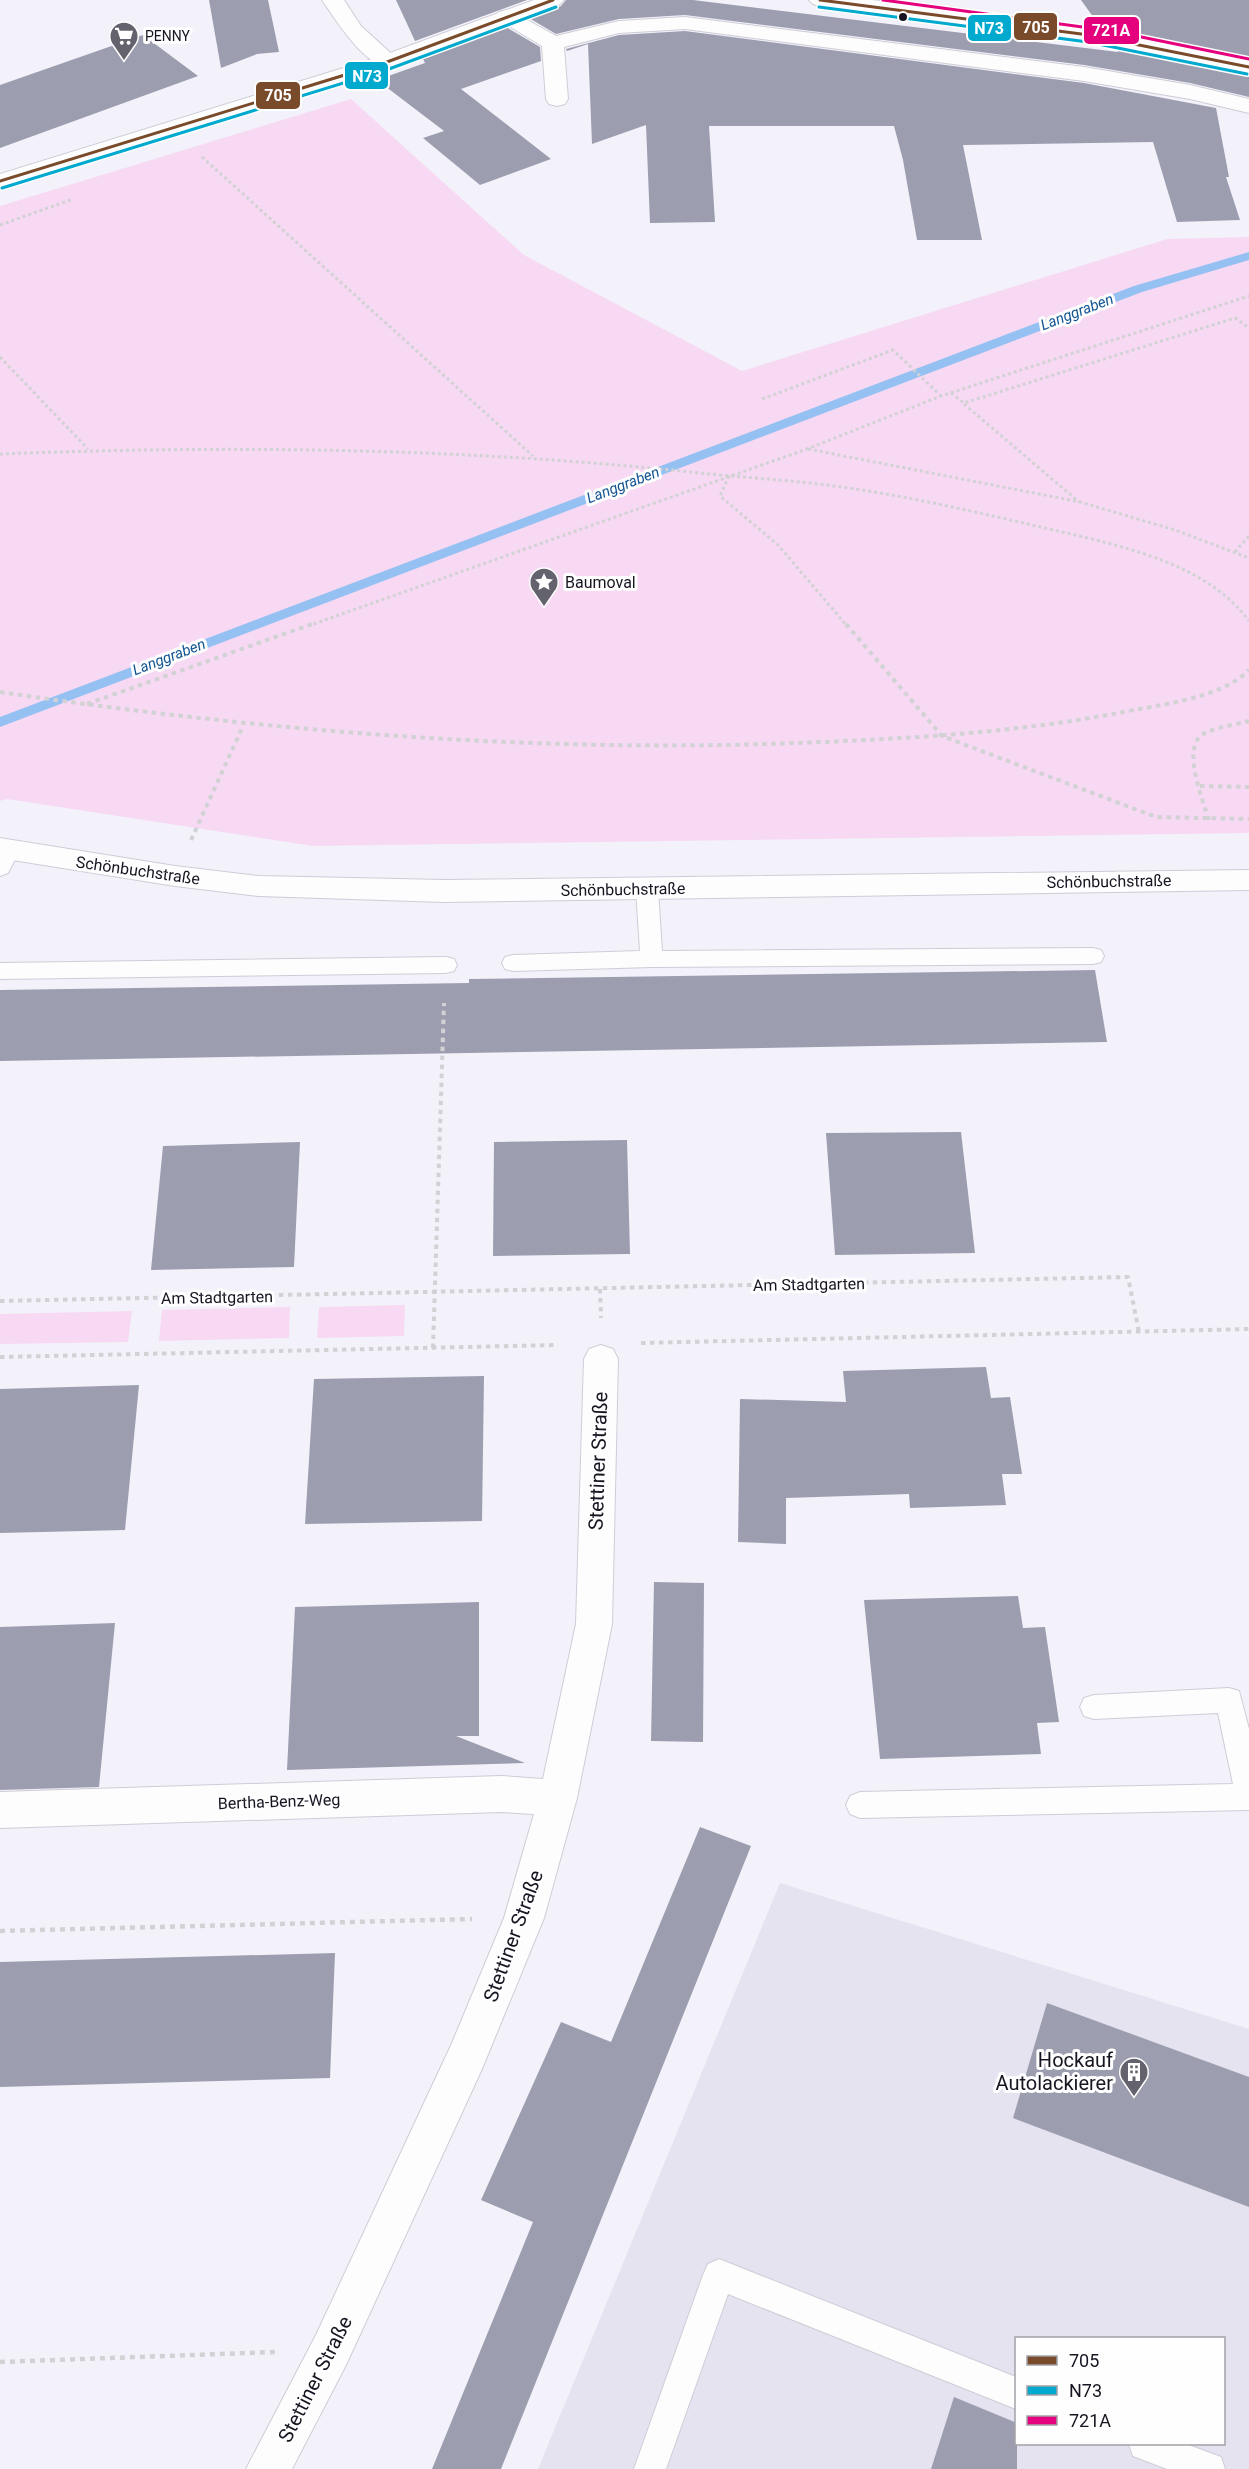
<svg xmlns="http://www.w3.org/2000/svg" width="1249" height="2469" viewBox="0 0 1249 2469" font-family="Roboto,sans-serif">
  <rect width="100%" height="100%" fill="#f3f2fa"/>
  <!-- built -->
  <path fill="#e5e3f0" fill-rule="evenodd" d="M780 1883 1249 2029V2469H538ZM1016 2338H1224V2444H1016Z"/>
  <!-- green -->
  <g fill="#f7d9f3">
    <path d="M351 99 524 255 742 371 1167 239 1249 237V833L313 846 7 799 0 801V206Z"/>
    <path d="M405 1305 404 1336 317 1338 319 1307Z"/>
    <path d="M290 1307 289 1338 159 1341 162 1310Z"/>
    <path d="M132 1311 128 1342 0 1344V1314Z"/>
  </g>
  <g fill="none" stroke-linecap="round" stroke-linejoin="round">
    <!-- stream -->
    <path fill="#94c0f2" fill-rule="evenodd" d="M1249 252V260L1142 292 0 727V717L1134 286Z"/>
  </g>
  <!-- building -->
  <g fill="#9c9eb0">
    <path d="M209 0H268L279 52 257 54 221 68Z"/>
    <path d="M396 0H527L415 41Z"/>
    <path d="M566 0H693L1118 52 1116 48 1249 76V97L1190 83 1084 65 685 15 619 19 556 34 529 18 561 6Z"/>
    <path d="M1081 0H1249V58L1101 28Z"/>
    <path d="M506 27 540 47 541 61 461 89 551 159 480 185 423 138 444 131 377 80 425 63 423 59Z"/>
    <path d="M685 31 1084 83 1216 108 1229 177H1226L1240 220 1177 222 1153 142 963 145 982 240H917L903 160 894 126H709L715 222 650 223 646 125 592 144 588 44 567 51 566 49 619 35Z"/>
    <path d="M143 35 198 76 0 148V85Z"/>
    <path d="M1095 970 1107 1042 0 1061V990L469 983V979Z"/>
    <path d="M961 1132 975 1253 835 1255 826 1133Z"/>
    <path d="M627 1140 630 1254 493 1256 494 1142Z"/>
    <path d="M300 1142 294 1267 151 1270 163 1146Z"/>
    <path d="M986 1367 991 1398 1010 1397 1022 1474H1002L1006 1505 910 1508 909 1494 786 1498V1544L738 1542 740 1399 846 1402 843 1371Z"/>
    <path d="M484 1376 482 1521 305 1524 314 1379Z"/>
    <path d="M139 1385 125 1530 0 1533V1389Z"/>
    <path d="M654 1582 704 1583 703 1742 651 1741Z"/>
    <path d="M1018 1596 1023 1628 1045 1627 1059 1722 1037 1723 1041 1754 880 1759 864 1600Z"/>
    <path d="M479 1602V1736H456L525 1763 287 1770 295 1607Z"/>
    <path d="M115 1623 99 1787 0 1790V1627Z"/>
    <path d="M700 1827 751 1846 501 2469H432L533 2222 481 2200 561 2022 611 2042Z"/>
    <path d="M335 1953 330 2078 0 2087V1962Z"/>
    <path d="M1047 2003 1249 2077V2207L1013 2118Z"/>
    <path d="M954 2397 1017 2423V2469H931Z"/>
  </g>
  <g fill="none" stroke-linecap="round" stroke-linejoin="round">
    <!-- service casing -->
    <g stroke="#cecdd7" stroke-width="2">
      <g id="service">
        <path d="M9 843 17 845 20 850 8 873 0 876V847Z"/>
        <path d="M647 882 655 885 658 890 662 951 1093 948 1101 950 1104 956 1101 962 1093 964 652 967 513 971 505 969 502 963 505 957 513 955 640 951 636 890 639 885Z"/>
        <path d="M446 957 454 959 457 965 454 971 446 973 0 979V963Z"/>
        <path d="M1229 1688 1239 1691 1249 1729V1810L860 1818 850 1814 846 1805 850 1796 860 1792 1233 1784 1218 1713 1094 1719 1084 1716 1080 1707 1084 1698 1094 1695Z"/>
        <path d="M719 2259 1016 2377V2409L728 2294 666 2469H634L703 2275 708 2264Z"/>
        <path d="M1129 2444H1186L1221 2457 1225 2469H1167L1133 2456Z"/>
      </g>
    </g>
    <!-- minor casing -->
    <g stroke="#cecdd7" stroke-width="2">
      <g id="minor">
        <path d="M322 0H344L361 26 395 57 398 62 395 67C368 73 336 20 322 0Z"/>
        <path d="M506 10 513 12 556 36 619 21 685 17 1084 67 1190 85 1249 99V113L1190 99 1084 81 685 29 619 33 564 47 568 99 565 104 557 106 549 104 546 99 542 46 499 20 495 16 499 12Z"/>
        <path d="M601 1345 613 1349 618 1359 612 1624 577 1798 544 1918 482 2069 346 2365 292 2469H246L316 2335 452 2043 504 1918 534 1814 502 1812 0 1828V1792L502 1776 543 1779 576 1624 584 1359 589 1349Z"/>
      </g>
    </g>
    <!-- tertiary casing -->
    <g stroke="#cecdd7" stroke-width="2">
      <g id="tertiary">
        <path d="M534 0H564L560 4 395 67 0 188V174L379 57Z"/>
        <path d="M809 0H872L1036 20 1143 37 1249 60V74C1108 38 964 24 820 6L813 4Z"/>
        <path d="M0 838 175 866 259 876 444 880 1249 870V890L444 902 259 896 175 886 0 858Z"/>
      </g>
    </g>
    <!-- path-far2 -->
    <g stroke="#d2d2d5" stroke-width="3" stroke-dasharray="3 3" stroke-linecap="butt">
      <path d="M202 157 533 456"/>
      <path d="M0 225 73 199"/>
      <path d="M0 357 88 449"/>
      <path d="M951 393 964 403 1235 318 1249 328"/>
      <path d="M762 399 893 350 941 396"/>
      <path d="M964 404 1079 502"/>
      <path d="M808 449 1080 502 1175 530 1249 558"/>
      <path d="M0 454C234 445 467 448 700 473 747 478 794 480 841 487 907 496 972 511 1036 526 1107 543 1204 559 1249 621"/>
      <path d="M729 476 720 496 778 545 847 626"/>
      <path d="M1235 552 1249 536"/>
      <path d="M308 626 807 449 941 396 1249 296"/>
    </g>
    <!-- path-far1 -->
    <g stroke="#d2d2d5" stroke-width="4" stroke-dasharray="4.5 4.5" stroke-linecap="butt">
      <path d="M846 624 942 736 1156 817 1249 819"/>
      <path d="M0 692C264 731 529 753 797 743 904 739 1013 733 1118 713 1157 705 1221 699 1249 670"/>
      <path d="M87 704 312 624"/>
      <path d="M1200 786 1249 787"/>
      <path d="M1209 820C1203 801 1181 747 1203 734 1216 727 1234 725 1249 721"/>
      <path d="M191 840 243 726"/>
      <path d="M600 1289 601 1318"/>
      <path d="M0 1301 1128 1277 1139 1332"/>
      <path d="M641 1343 1249 1329"/>
      <path d="M433 1348 444 1003"/>
      <path d="M0 1357 558 1345"/>
    </g>
    <!-- path -->
    <g stroke="#d2d2d5" stroke-width="4.5" stroke-dasharray="5 5" stroke-linecap="butt">
      <path d="M0 1931 472 1919"/>
      <path d="M0 2362 275 2352"/>
    </g>
    <!-- service -->
    <use href="#service" fill="#fdfdfe" fill-rule="evenodd"/>
    <!-- minor -->
    <use href="#minor" fill="#fdfdfe" fill-rule="evenodd"/>
    <!-- tertiary -->
    <use href="#tertiary" fill="#fdfdfe" fill-rule="evenodd"/>
    <!-- bus-1 casing -->
    <g stroke="#fefefe" stroke-width="6">
      <g id="bus-1">
        <path d="M820 0 1089 35 1249 67"/>
        <path d="M0 181 387 62 553 0"/>
      </g>
    </g>
    <!-- bus-2 casing -->
    <g stroke="#fefefe" stroke-width="6">
      <g id="bus-2">
        <path d="M819 7 1088 42 1247 74"/>
        <path d="M2 188 389 69 556 7"/>
      </g>
    </g>
    <!-- bus-3 casing -->
    <g stroke="#fefefe" stroke-width="6">
      <path id="bus-3" d="M883 0 1112 31 1249 59"/>
    </g>
    <!-- bus-1 -->
    <use href="#bus-1" stroke="#7a4b2a" stroke-width="3"/>
    <!-- bus-2 -->
    <use href="#bus-2" stroke="#00a9ce" stroke-width="3"/>
    <!-- bus-3 -->
    <use href="#bus-3" stroke="#e5007d" stroke-width="3"/>
  </g>
  <!-- icons -->
  <defs>
    <g id="supermarket-pin" transform="scale(1.5)"><path d="M0 17L-7.5 6A9.5 9.5 0 1 1 7.5 6Z" fill="#64626d" stroke="#fefefe"/><path d="M-6-5.5h2.5l.6 2H6L4.5 2H-2.5L-4.4-4H-6ZM-1.5 3.2a1.3 1.3 0 1 0 .1 0ZM3 3.2a1.3 1.3 0 1 0 .1 0Z" fill="#fff"/></g>
    <g id="sight-pin" transform="scale(1.5)"><path d="M0 17L-7.5 6A9.5 9.5 0 1 1 7.5 6Z" fill="#64626d" stroke="#fefefe"/><path d="M0-6L1.8-2.2L6-1.7L2.9 1.2L3.7 5.4L0 3.3L-3.7 5.4L-2.9 1.2L-6-1.7L-1.8-2.2Z" fill="#fff"/></g>
    <g id="building-pin" transform="scale(1.5)"><path d="M0 17L-7.5 6A9.5 9.5 0 1 1 7.5 6Z" fill="#64626d" stroke="#fefefe"/><path d="M-4-6H4V6H1V3H-1V6H-4ZM-2.5-4.3h1.7v1.8h-1.7ZM.8-4.3h1.7v1.8H.8ZM-2.5-1h1.7V.8h-1.7ZM.8-1h1.7V.8H.8Z" fill="#fff"/></g>
  </defs>
  <g fill-rule="evenodd">
    <use href="#supermarket-pin" x="124" y="36"/>
    <use href="#sight-pin" x="544" y="582"/>
    <use href="#building-pin" x="1134" y="2072"/>
  </g>
  <!-- markers -->
  <circle fill="#171521" stroke="#fefefe" stroke-width="2" cx="903" cy="17" r="5"/>
  <g text-anchor="middle" stroke-width="6" stroke-linejoin="round" paint-order="stroke">
    <!-- far-poi labels -->
    <g font-size="14" fill="#171521" stroke="#fefefe" text-anchor="start">
      <text x="145" y="41">PENNY</text>
    </g>
    <!-- far-water labels -->
    <g font-size="15" font-style="italic" fill="#135593" stroke="#fefefe">
      <text transform="translate(1077 312) rotate(-21)" y="5">Langgraben</text>
      <text transform="translate(623 485) rotate(-21)" y="5">Langgraben</text>
      <text transform="translate(169 657) rotate(-21)" y="5">Langgraben</text>
    </g>
    <!-- poi labels -->
    <g font-size="16" fill="#171521" stroke="#fefefe" text-anchor="start">
      <text x="565" y="588">Baumoval</text>
    </g>
    <!-- street labels -->
    <g font-size="16" fill="#171521" stroke="#fefefe">
      <text transform="translate(138 870) rotate(8)" y="6">Schönbuchstraße</text>
      <text transform="translate(1109 881) rotate(-1)" y="6">Schönbuchstraße</text>
      <text transform="translate(623 889) rotate(-1)" y="6">Schönbuchstraße</text>
      <text transform="translate(809 1284) rotate(-1)" y="6">Am Stadtgarten</text>
      <text transform="translate(217 1297) rotate(-1)" y="6">Am Stadtgarten</text>
      <text transform="translate(279 1801) rotate(-2)" y="6">Bertha-Benz-Weg</text>
    </g>
    <!-- near-street labels -->
    <g font-size="20" fill="#171521" stroke="#fefefe">
      <text transform="translate(598 1461) rotate(-88)" y="7">Stettiner Straße</text>
      <text transform="translate(513 1936) rotate(-70)" y="7">Stettiner Straße</text>
      <text transform="translate(315 2379) rotate(-63)" y="7">Stettiner Straße</text>
    </g>
    <!-- near-poi labels -->
    <g font-size="20" fill="#171521" stroke="#fefefe" text-anchor="end">
      <text x="1113" y="2067">Hockauf<tspan x="1113" dy="23">Autolackierer</tspan></text>
    </g>
  </g>
  <g stroke="#fefefe" stroke-width="2">
    <rect x="1013" y="12" width="45" height="29" rx="6" fill="#7a4b2a"/>
    <rect x="967" y="14" width="45" height="28" rx="6" fill="#00a9ce"/>
    <rect x="1083" y="16" width="57" height="29" rx="6" fill="#e5007d"/>
    <rect x="344" y="61" width="45" height="29" rx="6" fill="#00a9ce"/>
    <rect x="255" y="81" width="46" height="29" rx="6" fill="#7a4b2a"/>
  </g>
  <g font-size="16" text-anchor="middle" font-weight="bold" fill="#fff">
    <text x="1036" y="33">705</text>
    <text x="989" y="34">N73</text>
    <text x="1111" y="36">721A</text>
    <text x="367" y="82">N73</text>
    <text x="278" y="101">705</text>
  </g>
  <!-- legend -->
  <rect x="1015" y="2337" width="210" height="108" fill="#fefefe" stroke="#a2a1a6" stroke-width="1.5"/>
  <rect x="1027" y="2356" width="30" height="9" fill="#7a4b2a" stroke="#a2a1a6" stroke-width="1.5"/>
  <text x="1069" y="2367" font-size="18" fill="#171521">705</text>
  <rect x="1027" y="2386" width="30" height="9" fill="#00a9ce" stroke="#a2a1a6" stroke-width="1.5"/>
  <text x="1069" y="2397" font-size="18" fill="#171521">N73</text>
  <rect x="1027" y="2416" width="30" height="9" fill="#e5007d" stroke="#a2a1a6" stroke-width="1.5"/>
  <text x="1069" y="2427" font-size="18" fill="#171521">721A</text>
</svg>
